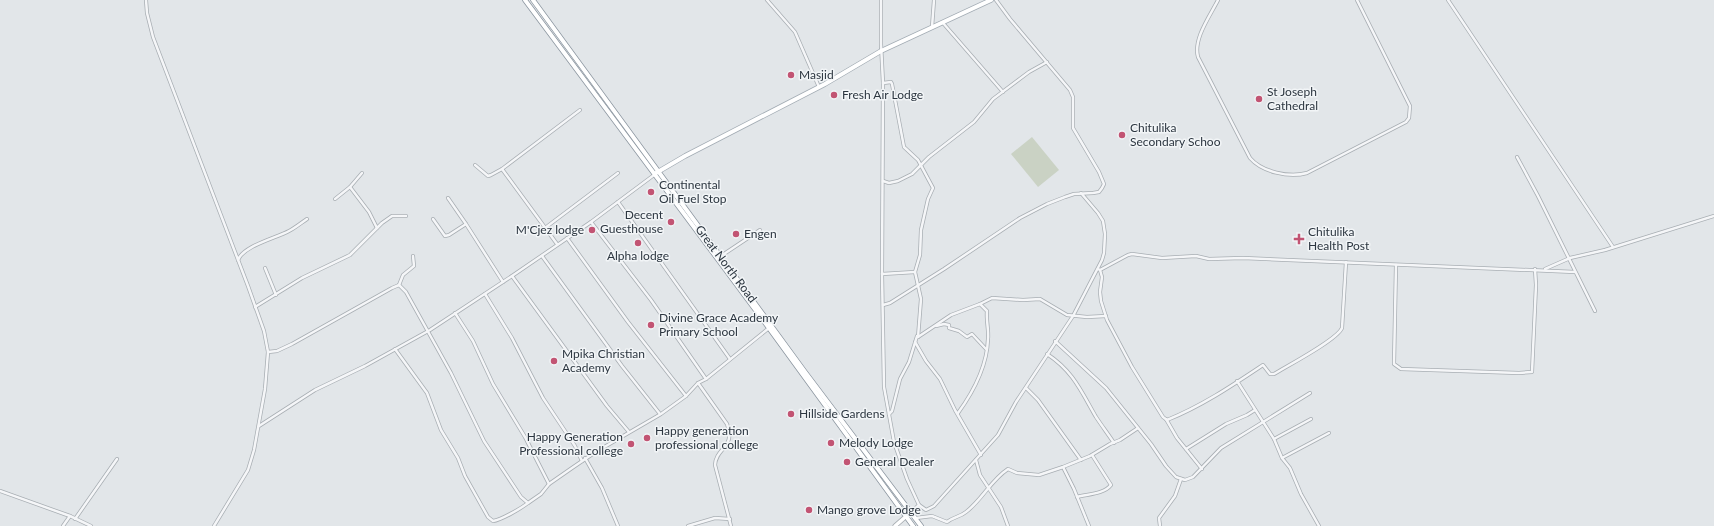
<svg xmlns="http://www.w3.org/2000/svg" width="1714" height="526" viewBox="0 0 1714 526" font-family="Lato,sans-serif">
  <rect width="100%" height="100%" fill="#e2e6e9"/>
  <!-- green -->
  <path fill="#cad2c4" d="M1032 137 1059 170 1038 187 1011 154Z"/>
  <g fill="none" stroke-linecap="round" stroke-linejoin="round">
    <!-- minor casing -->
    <g stroke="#a8aeb3" stroke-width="4">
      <g id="minor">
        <path d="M146 0 147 13 153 37 248 286 264 331 268 352 265 389 254 450 248 470 214 526"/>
        <path d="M767 0 795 32 819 87"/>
        <path d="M881 0V44L883 83 882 274 884 387 894 442 907 479 919 505 911 512"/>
        <path d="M1218 0C1210 16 1193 39 1198 57L1250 158C1262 172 1289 178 1307 173L1406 122 1409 118 1410 106 1357 0"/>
        <path d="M1448 0 1613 247"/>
        <path d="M943 23 1003 92"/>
        <path d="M932 27 934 0"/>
        <path d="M883 83 891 82 892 84 904 147 918 160 933 188 928 199 921 230 920 255 915 272 921 299 918 337 917 336 909 362 900 379 892 411 889 414"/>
        <path d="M1517 157 1538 196 1595 311"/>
        <path d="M475 165 488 176 491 175 502 169"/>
        <path d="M883 181 889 183 898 181 912 174 929 157 974 122 993 99 1029 72 1047 62"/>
        <path d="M350 187 369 212 377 228"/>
        <path d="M448 198 466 224 503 282"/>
        <path d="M335 199 350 187 362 173"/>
        <path d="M618 202 730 359"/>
        <path d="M433 219 445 236 449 235 466 224"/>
        <path d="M591 222 651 300 706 379"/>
        <path d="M545 228 618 173"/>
        <path d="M567 238 628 322 686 396"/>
        <path d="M557 244 502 169 580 110"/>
        <path d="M542 256 622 366 660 414"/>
        <path d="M721 256 760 230"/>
        <path d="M238 260C243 246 276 238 289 231 295 228 301 223 307 219"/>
        <path d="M1396 265 1394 364 1401 369 1519 373 1532 372 1536 285 1535 269"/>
        <path d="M265 268 276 295"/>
        <path d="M1098 269 1100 270 1128 255 1132 254 1162 258 1196 256 1209 259 1243 258 1575 272"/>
        <path d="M1545 269 1570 258 1605 250 1714 216"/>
        <path d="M1100 270 1102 277 1100 292 1101 301 1107 320 1132 367 1163 417 1167 420C1202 406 1233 385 1263 365L1270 374H1274C1287 366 1337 340 1342 328L1346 262"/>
        <path d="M882 274 915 272"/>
        <path d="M512 276 607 406 629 432"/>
        <path d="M399 285 403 275 414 266 413 256"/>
        <path d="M485 294 512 338 543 398 575 446 582 461"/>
        <path d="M883 305 890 303 944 269 1020 218 1047 204 1065 197 1074 194 1093 193 1099 192 1102 188 1104 184 1099 172 1073 128V97L1070 90 1010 19 996 0"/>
        <path d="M255 307 302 278 350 255 382 223 392 216H406"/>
        <path d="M455 313 473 341 493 384 525 437 549 484"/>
        <path d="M936 326 944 324 949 325V328L959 331 967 337 972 334 986 349"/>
        <path d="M918 337 951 315 980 304 992 298 1023 300 1040 299 1067 315 1087 317 1106 316"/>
        <path d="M1055 341 1106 388 1151 444 1166 466 1176 477 1185 480 1193 477 1221 448 1310 393"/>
        <path d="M915 342 926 361 940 379 955 410 981 455"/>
        <path d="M395 349 427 393 441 430 458 458 465 476 488 517 493 521C501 520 520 509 528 503"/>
        <path d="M268 352 277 351 292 344 392 288 399 285 406 292 451 373 484 441 521 497 528 503 541 494 549 484 572 468 594 453 661 414 686 396 698 383 706 379 769 328"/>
        <path d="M1047 354C1073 371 1081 391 1096 417 1102 426 1108 434 1114 443"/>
        <path d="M1237 381 1274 439 1282 458 1290 468 1301 494 1319 526"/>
        <path d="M698 383 727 424C736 448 716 447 715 465L731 526"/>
        <path d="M1026 388 1038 400 1081 460"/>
        <path d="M958 413C974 391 987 367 988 339 989 330 986 321 987 311L980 304"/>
        <path d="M1166 419 1177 438 1202 469"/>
        <path d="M259 426 315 390 365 366 430 330 512 276 591 222 654 175"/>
        <path d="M1274 439 1311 419"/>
        <path d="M1186 449 1226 424 1247 415 1255 410"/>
        <path d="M585 458 602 488 618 526"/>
        <path d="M1282 458 1329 433"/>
        <path d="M976 460 980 475 1001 507 1008 526"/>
        <path d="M1063 467 1074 489 1089 526"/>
        <path d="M0 491 70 516 91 526"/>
        <path d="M1077 497C1088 494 1104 494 1111 485L1092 455"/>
        <path d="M919 505 926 510 934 506 998 435 1016 402 1073 316 1102 260 1104 253 1105 234 1103 221 1098 213 1081 193"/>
        <path d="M916 518 932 516 947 522C953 517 960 517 966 512 982 500 991 480 1008 469L1017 473 1039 475 1063 467 1090 456 1110 444 1120 440 1138 428"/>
        <path d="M75 519 117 459"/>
        <path d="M63 526 70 516"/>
        <path d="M688 526 715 518 730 519"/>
        <path d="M1160 526 1159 518 1175 496 1181 479"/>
      </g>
    </g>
    <!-- secondary casing -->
    <g stroke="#a8aeb3" stroke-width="5">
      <path id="secondary" d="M895 526 911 512"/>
    </g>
    <!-- primary casing -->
    <g stroke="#a3acb4" stroke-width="5.5">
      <path id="primary" d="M656 173 685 156 825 84 881 51 991 0"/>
    </g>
    <!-- trunk casing -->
    <g stroke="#8b959f" stroke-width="5.5">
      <g id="trunk">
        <path d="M525 0 769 328 913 526"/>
        <path d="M533 0 805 372 921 526"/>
      </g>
    </g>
    <!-- minor -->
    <use href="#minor" stroke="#f5f6f8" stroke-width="2.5"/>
    <!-- secondary -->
    <use href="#secondary" stroke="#fff" stroke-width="3.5"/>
    <!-- primary -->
    <use href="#primary" stroke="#fff" stroke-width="4"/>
    <!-- trunk -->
    <use href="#trunk" stroke="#fff" stroke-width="4"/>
  </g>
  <!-- markers -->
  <g fill="#c25473" stroke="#f2f5f7" stroke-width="1.5">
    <circle cx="791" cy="75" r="4"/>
    <circle cx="834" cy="95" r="4"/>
    <circle cx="1259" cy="99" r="4"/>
    <circle cx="1122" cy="135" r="4"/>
    <circle cx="651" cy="192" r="4"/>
    <circle cx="671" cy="222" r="4"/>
    <circle cx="592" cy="230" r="4"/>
    <circle cx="736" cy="234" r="4"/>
    <path d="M1297 233h4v4h4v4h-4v4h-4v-4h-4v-4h4z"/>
    <circle cx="638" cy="243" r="4"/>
    <circle cx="651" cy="325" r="4"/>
    <circle cx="554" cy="361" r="4"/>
    <circle cx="791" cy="414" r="4"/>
    <circle cx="647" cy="438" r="4"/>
    <circle cx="831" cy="443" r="4"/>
    <circle cx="631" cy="444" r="4"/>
    <circle cx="847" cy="462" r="4"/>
    <circle cx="809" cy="510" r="4"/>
  </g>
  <g text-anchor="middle" stroke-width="3" stroke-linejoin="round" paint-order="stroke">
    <!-- poi labels -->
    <g font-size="12" fill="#2c3640" stroke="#f2f5f7" text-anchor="start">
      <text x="799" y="79">Masjid</text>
      <text x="1267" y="96">St Joseph<tspan x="1267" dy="14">Cathedral</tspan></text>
      <text x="842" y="99">Fresh Air Lodge</text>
      <text x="1130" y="132">Chitulika<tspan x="1130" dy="14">Secondary Schoo</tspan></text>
      <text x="659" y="189">Continental<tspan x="659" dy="14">Oil Fuel Stop</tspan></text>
      <text x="663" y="219" text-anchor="end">Decent<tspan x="663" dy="14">Guesthouse</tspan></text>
      <text x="584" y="234" text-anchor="end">M'Cjez lodge</text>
      <text x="1308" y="236">Chitulika<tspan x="1308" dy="14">Health Post</tspan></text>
      <text x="744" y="238">Engen</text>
      <text x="638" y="260" text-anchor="middle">Alpha lodge</text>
      <text x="659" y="322">Divine Grace Academy<tspan x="659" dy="14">Primary School</tspan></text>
      <text x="562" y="358">Mpika Christian<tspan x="562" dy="14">Academy</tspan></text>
      <text x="799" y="418">Hillside Gardens</text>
      <text x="655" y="435">Happy generation<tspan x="655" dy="14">professional college</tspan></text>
      <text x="623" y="441" text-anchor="end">Happy Generation<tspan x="623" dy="14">Professional college</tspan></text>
      <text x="839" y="447">Melody Lodge</text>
      <text x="855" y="466">General Dealer</text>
      <text x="817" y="514">Mango grove Lodge</text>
    </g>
    <!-- street labels -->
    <g font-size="12" fill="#2c3640" stroke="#f2f5f7">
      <text transform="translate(726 264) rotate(53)" y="4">Great North Road</text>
    </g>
  </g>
</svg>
